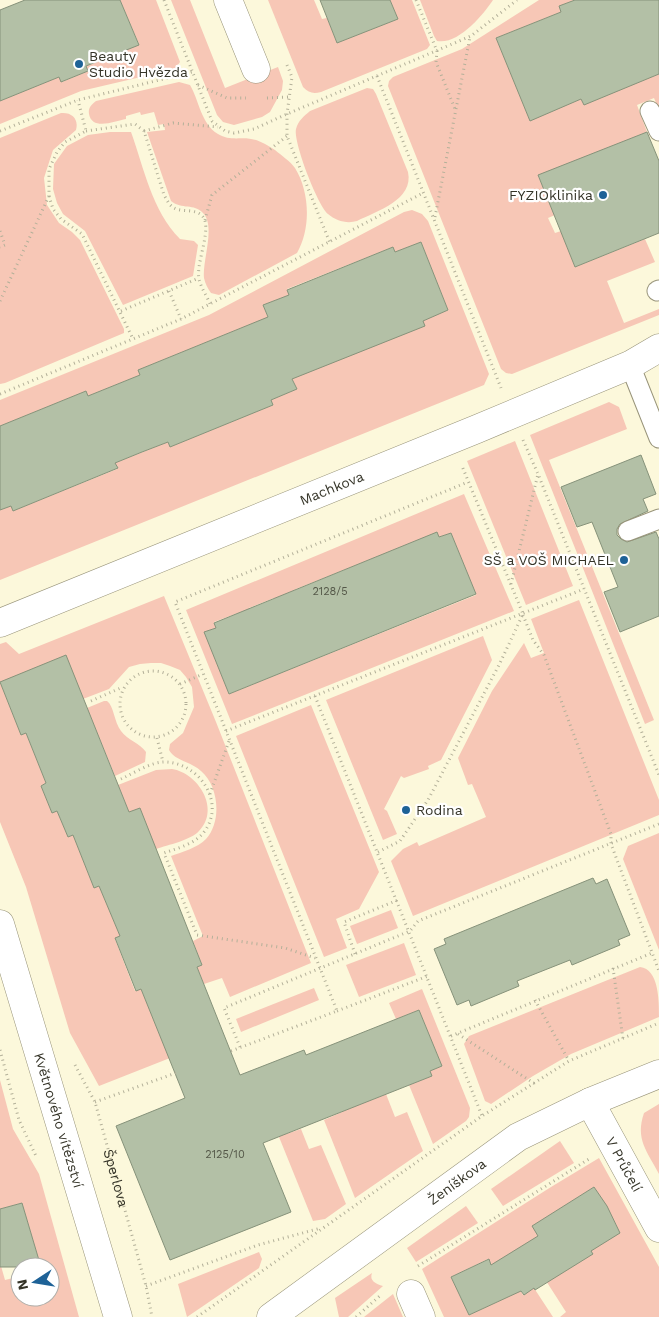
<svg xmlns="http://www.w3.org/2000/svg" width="659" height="1317" viewBox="0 0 659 1317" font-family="'Work Sans',sans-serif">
  <rect width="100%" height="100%" fill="#fcf8db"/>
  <!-- green -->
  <g fill="#f7c7b6" fill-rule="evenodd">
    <path d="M120 0H156L180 62 175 69 81 91 0 124V101L59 77 62 82 88 71 86 66 139 44Z"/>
    <path d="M171 0H190L225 88 278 67 283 81 282 90 270 112 262 117 234 125 223 122 217 115Z"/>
    <path d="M268 0H314L322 19 327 18 337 43 398 19 390 0H412L430 45 427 49 321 92C313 94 309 93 303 87Z"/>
    <path d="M420 0H493C483 15 458 45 437 41L434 36Z"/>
    <path d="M539 0H575L559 6 561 12 496 38 530 120 581 99 584 104 659 74V110L654 98 637 105 647 132 538 176 555 215 548 218 555 233 561 231 575 267 645 239 655 262 607 281 624 323 659 309V315L512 374 506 373 501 369 388 86 389 81 393 77 462 49Z"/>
    <path d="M179 82 190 85C199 100 201 124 218 134 229 141 239 137 251 139 260 140 268 146 275 150 282 156 290 161 295 168 310 192 311 229 297 253L219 295 211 293C208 289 205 283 204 278 202 261 216 226 203 213 194 203 182 210 171 201L147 132 165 130 164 124 158 125 154 112 141 115 140 112 126 116V119C115 121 92 131 89 114 88 108 91 105 96 101Z"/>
    <path d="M367 88 373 89 376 94 408 172C414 200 377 211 357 221 347 224 336 221 328 214 318 206 293 142 296 129 298 121 304 116 310 111Z"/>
    <path d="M61 113C72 112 79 119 76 130L53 150 44 178 47 205 59 223 72 232 80 240 124 329V333L5 383 0 384V138Z"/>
    <path d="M110 132H131C144 168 152 211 180 239L194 241 198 245 193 276 123 305 85 231 63 214 57 203 53 189 54 164 67 146 88 135Z"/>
    <path d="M412 210 422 214 428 221 489 374 484 385 0 580V510L11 506 13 511 117 469 115 463 168 442 170 447 273 405 271 400 297 389 290 374 448 310 421 242 395 252 393 247 287 289 289 295 263 305 270 323 242 328 138 370 140 375 88 396 86 391 0 426V400L209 315 404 212Z"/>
    <path d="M609 402 619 407 627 429 549 460 654 720 645 724 530 435Z"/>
    <path d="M515 441 573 586 526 605 467 461Z"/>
    <path d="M464 494 514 611 232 724 186 610ZM437 533 439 537 451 533 476 595 229 694 205 632 216 628 214 622 238 613 241 617 251 614 249 608 274 598 276 604 296 589Z"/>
    <path d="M164 596 216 722 311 963 230 997 222 978 204 984 197 967 202 965 193 941 203 936 171 856C182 852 197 848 206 839 222 822 219 786 201 771 192 762 175 761 169 750L170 744 183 733 194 707 192 687 186 677 180 670 170 666 161 663H151L140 664 129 667 109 689 83 699 0 682V644L6 642 19 654Z"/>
    <path d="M579 600 659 800V815L413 916 391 861 403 849 417 842 419 846 486 817 472 784 468 785 458 758 492 691 524 643 531 658 544 653 531 619Z"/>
    <path d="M483 636 492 660 441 760 428 766 429 769 404 778 401 776 384 809 387 811 397 834 383 840 326 700Z"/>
    <path d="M0 682 21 735 26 733 46 783 41 786 52 813 57 811 68 837 73 835 94 888 99 886 120 936 115 939 135 991 141 989 170 1058 99 1086 70 1033 26 887 0 822Z"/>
    <path d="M104 701H107C114 706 114 722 121 731 127 740 140 743 146 752L145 762 115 776 87 708Z"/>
    <path d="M311 705 379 872 359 909 336 919 347 948 324 957 236 736Z"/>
    <path d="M172 769C198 773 221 809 199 831 191 840 168 845 156 849L129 812 118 785 156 770Z"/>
    <path d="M659 833V950L623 859 628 846Z"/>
    <path d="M391 910 398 928 357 944 350 926Z"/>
    <path d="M404 943 416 975 359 997 346 965Z"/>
    <path d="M640 967C659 969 659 1001 659 1017L571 1054 533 1076 491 1104 485 1101 464 1044 469 1036Z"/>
    <path d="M314 988 319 1000 241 1032 236 1019Z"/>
    <path d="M422 989 470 1108 469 1117 466 1121 433 1144 409 1085 432 1076 430 1071 442 1066 419 1010 396 1019 389 1003Z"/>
    <path d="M0 1080 13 1129 39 1174 79 1317H0V1267L1 1266 5 1280 13 1278 16 1287 20 1286V1297H50V1267H41L22 1203 0 1209Z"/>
    <path d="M386 1094 395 1117 407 1112 423 1151 355 1198 324 1120 342 1112 340 1107 369 1095 372 1100Z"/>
    <path d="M659 1104V1174C647 1151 635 1139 644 1113Z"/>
    <path d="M301 1129 309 1149 321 1145 346 1204 325 1219 313 1221 277 1132 284 1130 286 1134Z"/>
    <path d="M560 1141 574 1163 503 1206 491 1189Z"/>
    <path d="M599 1158 659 1267V1317H560L566 1312 541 1273 511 1274 523 1295 534 1288 553 1317H444L422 1269 551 1187ZM594 1187 617 1226 616 1227 587 1245 538 1236 533 1226ZM488 1259 491 1284 499 1301 469 1315 451 1277Z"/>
    <path d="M466 1206 478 1223 416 1262 407 1248Z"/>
    <path d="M259 1252 262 1259 259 1268 187 1317 178 1284Z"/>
    <path d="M372 1273C369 1281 376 1284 383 1286L348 1317H339L335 1298Z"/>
    <path d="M393 1294 403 1317H364Z"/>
  </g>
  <!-- building -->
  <g fill="#b3c0a6" stroke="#86927a">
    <path d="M25 0H120L139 45 86 66 88 71 61 82 59 77 0 101V10Z"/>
    <path d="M320 0H390L398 19 337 43Z"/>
    <path d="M575 0H659V74L584 105 581 99 530 121 496 38 561 12 559 6Z"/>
    <path d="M647 132 659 161V233L575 267 538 175Z"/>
    <path d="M421 242 448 310 423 321 425 326 292 379 297 389 271 400 273 405 170 447 168 442 142 452 115 463 118 468 13 511 11 506 0 510V426L86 391 88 396 140 375 138 370 268 317 263 305 289 295 287 290 393 247 395 252Z"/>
    <path d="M641 455 656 494 643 499 648 511 620 524 617 529V535L621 539 627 542 656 532 659 539V616L620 632 604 592 618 587 592 522 577 527 561 487Z"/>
    <path d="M437 532 439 537 451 533 476 594 229 694 204 632 216 628 214 623Z"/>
    <path d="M66 655 129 812 140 808 202 965 197 967 240 1075 304 1050 306 1055 419 1010 442 1066 430 1071 432 1076 263 1143 291 1212 170 1260 116 1126 185 1098 141 989 136 991 115 938 120 936 99 886 94 888 73 835 68 837 57 811 52 813 41 786 46 783 26 733 21 735 0 682Z"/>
    <path d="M593 878 596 884 607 879 630 935 618 940 620 945 572 965 570 960 517 981 519 986 471 1006 469 1000 457 1005 434 949 446 944 444 939Z"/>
    <path d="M594 1187 607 1206 620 1233 591 1251 593 1254 535 1290 534 1288 524 1295 521 1291 469 1315 451 1277 489 1259 491 1265 538 1236 532 1226Z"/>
    <path d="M22 1203 41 1267H0V1209Z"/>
  </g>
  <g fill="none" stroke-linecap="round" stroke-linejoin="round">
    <!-- lane casing -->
    <g stroke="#98947a" stroke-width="21">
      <g id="lane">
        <path d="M650 111 659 131"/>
        <path d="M657 291 659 290"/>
        <path d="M630 365 659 438"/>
        <path d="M628 531 659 519"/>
      </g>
    </g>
    <!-- street casing -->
    <g stroke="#98947a" stroke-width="29">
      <g id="street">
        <path d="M228 0 256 69"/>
        <path id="s2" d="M0 623 477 429 630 365 659 348"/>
        <path id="s3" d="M590 1102 659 1228"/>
        <path d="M411 1294 421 1317"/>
        <path id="s4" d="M271 1317 518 1137 590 1102 659 1074"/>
      </g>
    </g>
    <!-- secondary casing -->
    <g stroke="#98947a" stroke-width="29">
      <g id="secondary">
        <path id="s5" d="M0 924 118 1317"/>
      </g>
    </g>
    <!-- path -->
    <g stroke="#b3b099" stroke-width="3" stroke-dasharray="1 4" stroke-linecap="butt">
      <path d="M164 0 212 121 225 131 234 133 254 129 287 114 471 36 517 0"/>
      <path d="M416 0 437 51 436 62 455 109"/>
      <path d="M287 65 292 77 287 114V136L330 243"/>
      <path d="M377 76 501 388"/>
      <path d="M198 85 227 98H246"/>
      <path d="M267 98 289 97"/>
      <path d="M0 131 78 100 192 72"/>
      <path d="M86 131 135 124 144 131 164 195C167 200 169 205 174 208 183 213 201 207 205 221 209 237 196 264 199 279 201 288 207 296 210 304"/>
      <path d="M144 131 173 123 218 127"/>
      <path d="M49 196 53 209 61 219 82 234 133 339"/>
      <path d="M435 217 470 37"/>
      <path d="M205 220 212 195 287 136"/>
      <path d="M0 231 5 245 0 247"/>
      <path d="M169 291 181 319"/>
      <path d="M0 301 49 196V169L57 152 65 142 86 131 78 100"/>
      <path d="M121 311 199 278"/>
      <path d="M0 394 181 319 423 193"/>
      <path d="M523 440 538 474 659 775"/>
      <path d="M511 584 538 474"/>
      <path d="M523 615 533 640 544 655 611 834V844L659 971"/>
      <circle cx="153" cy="704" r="33"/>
      <path d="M180 684 203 674"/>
      <path d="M315 696 482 1116"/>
      <path d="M91 701 123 687"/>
      <path d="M226 731 584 589"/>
      <path d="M157 738 163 762"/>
      <path d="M121 779C134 773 149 763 163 762 198 761 227 802 204 832 195 844 178 848 164 853L197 935 285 948 315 958"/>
      <path d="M210 794 229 741"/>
      <path d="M378 852 400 841 428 800 500 663 523 614 462 466"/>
      <path d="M355 954 344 922 398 900"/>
      <path d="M613 968 623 1039"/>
      <path d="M535 1000 569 1061"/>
      <path d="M337 1011 428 976"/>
      <path d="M458 1034 535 1084"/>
      <path d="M451 1036 652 953"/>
      <path d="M240 1047 224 1008 410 931 418 921 659 824"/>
      <path d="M0 1050 19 1120 36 1156"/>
      <path d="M231 1051 337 1011 175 602 468 482"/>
      <path id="s1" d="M75 1065 95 1102 146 1286 152 1317"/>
      <path d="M95 1102 176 1073"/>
      <path d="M418 1266 589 1159"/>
      <path d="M146 1286 258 1245 321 1228"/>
      <path d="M197 1317 482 1116 569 1061 659 1023"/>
      <path d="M356 1317 382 1294"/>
    </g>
    <!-- lane -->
    <use href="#lane" stroke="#fff" stroke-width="19"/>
    <!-- street -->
    <use href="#street" stroke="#fff" stroke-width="28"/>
    <!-- secondary -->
    <use href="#secondary" stroke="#fff" stroke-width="28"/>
  </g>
  <!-- markers -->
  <g fill="#1e6297" stroke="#fff" stroke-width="2">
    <circle cx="79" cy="64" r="5"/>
    <circle cx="603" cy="195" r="5"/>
    <circle cx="624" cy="560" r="5"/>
    <circle cx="406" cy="810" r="5"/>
  </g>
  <g text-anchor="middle" stroke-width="4.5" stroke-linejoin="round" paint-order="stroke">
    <!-- number labels -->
    <g font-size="11" fill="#545748">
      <text x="330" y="595">2128/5</text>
      <text x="225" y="1158">2125/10</text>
    </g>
    <!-- poi labels -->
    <g font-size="14" fill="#353428" stroke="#fff" text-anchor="start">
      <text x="89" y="61">Beauty<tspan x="89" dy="16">Studio Hvězda</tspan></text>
      <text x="593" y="200" text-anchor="end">FYZIOklinika</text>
      <text x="614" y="565" text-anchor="end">SŠ a VOŠ MICHAEL</text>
      <text x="416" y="815">Rodina</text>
    </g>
    <!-- street labels -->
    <g font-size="14" fill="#353428" stroke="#fff">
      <text dy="5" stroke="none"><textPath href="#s2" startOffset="358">Machkova</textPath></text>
      <text dy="5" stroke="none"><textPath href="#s5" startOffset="205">Květnového vítězství</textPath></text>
      <text dy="5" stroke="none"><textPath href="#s3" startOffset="71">V Průčelí</textPath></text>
      <text dy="5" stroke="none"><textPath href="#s1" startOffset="121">Šperlova</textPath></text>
      <text dy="5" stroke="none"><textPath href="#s4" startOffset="230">Ženíškova</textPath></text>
    </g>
  </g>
  <!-- north arrow -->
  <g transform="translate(35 1282) rotate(258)"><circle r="24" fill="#ffffff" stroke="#aeaea9"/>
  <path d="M0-4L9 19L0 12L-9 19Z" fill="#1e6297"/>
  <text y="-8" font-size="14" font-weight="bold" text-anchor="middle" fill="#353428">N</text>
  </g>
</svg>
